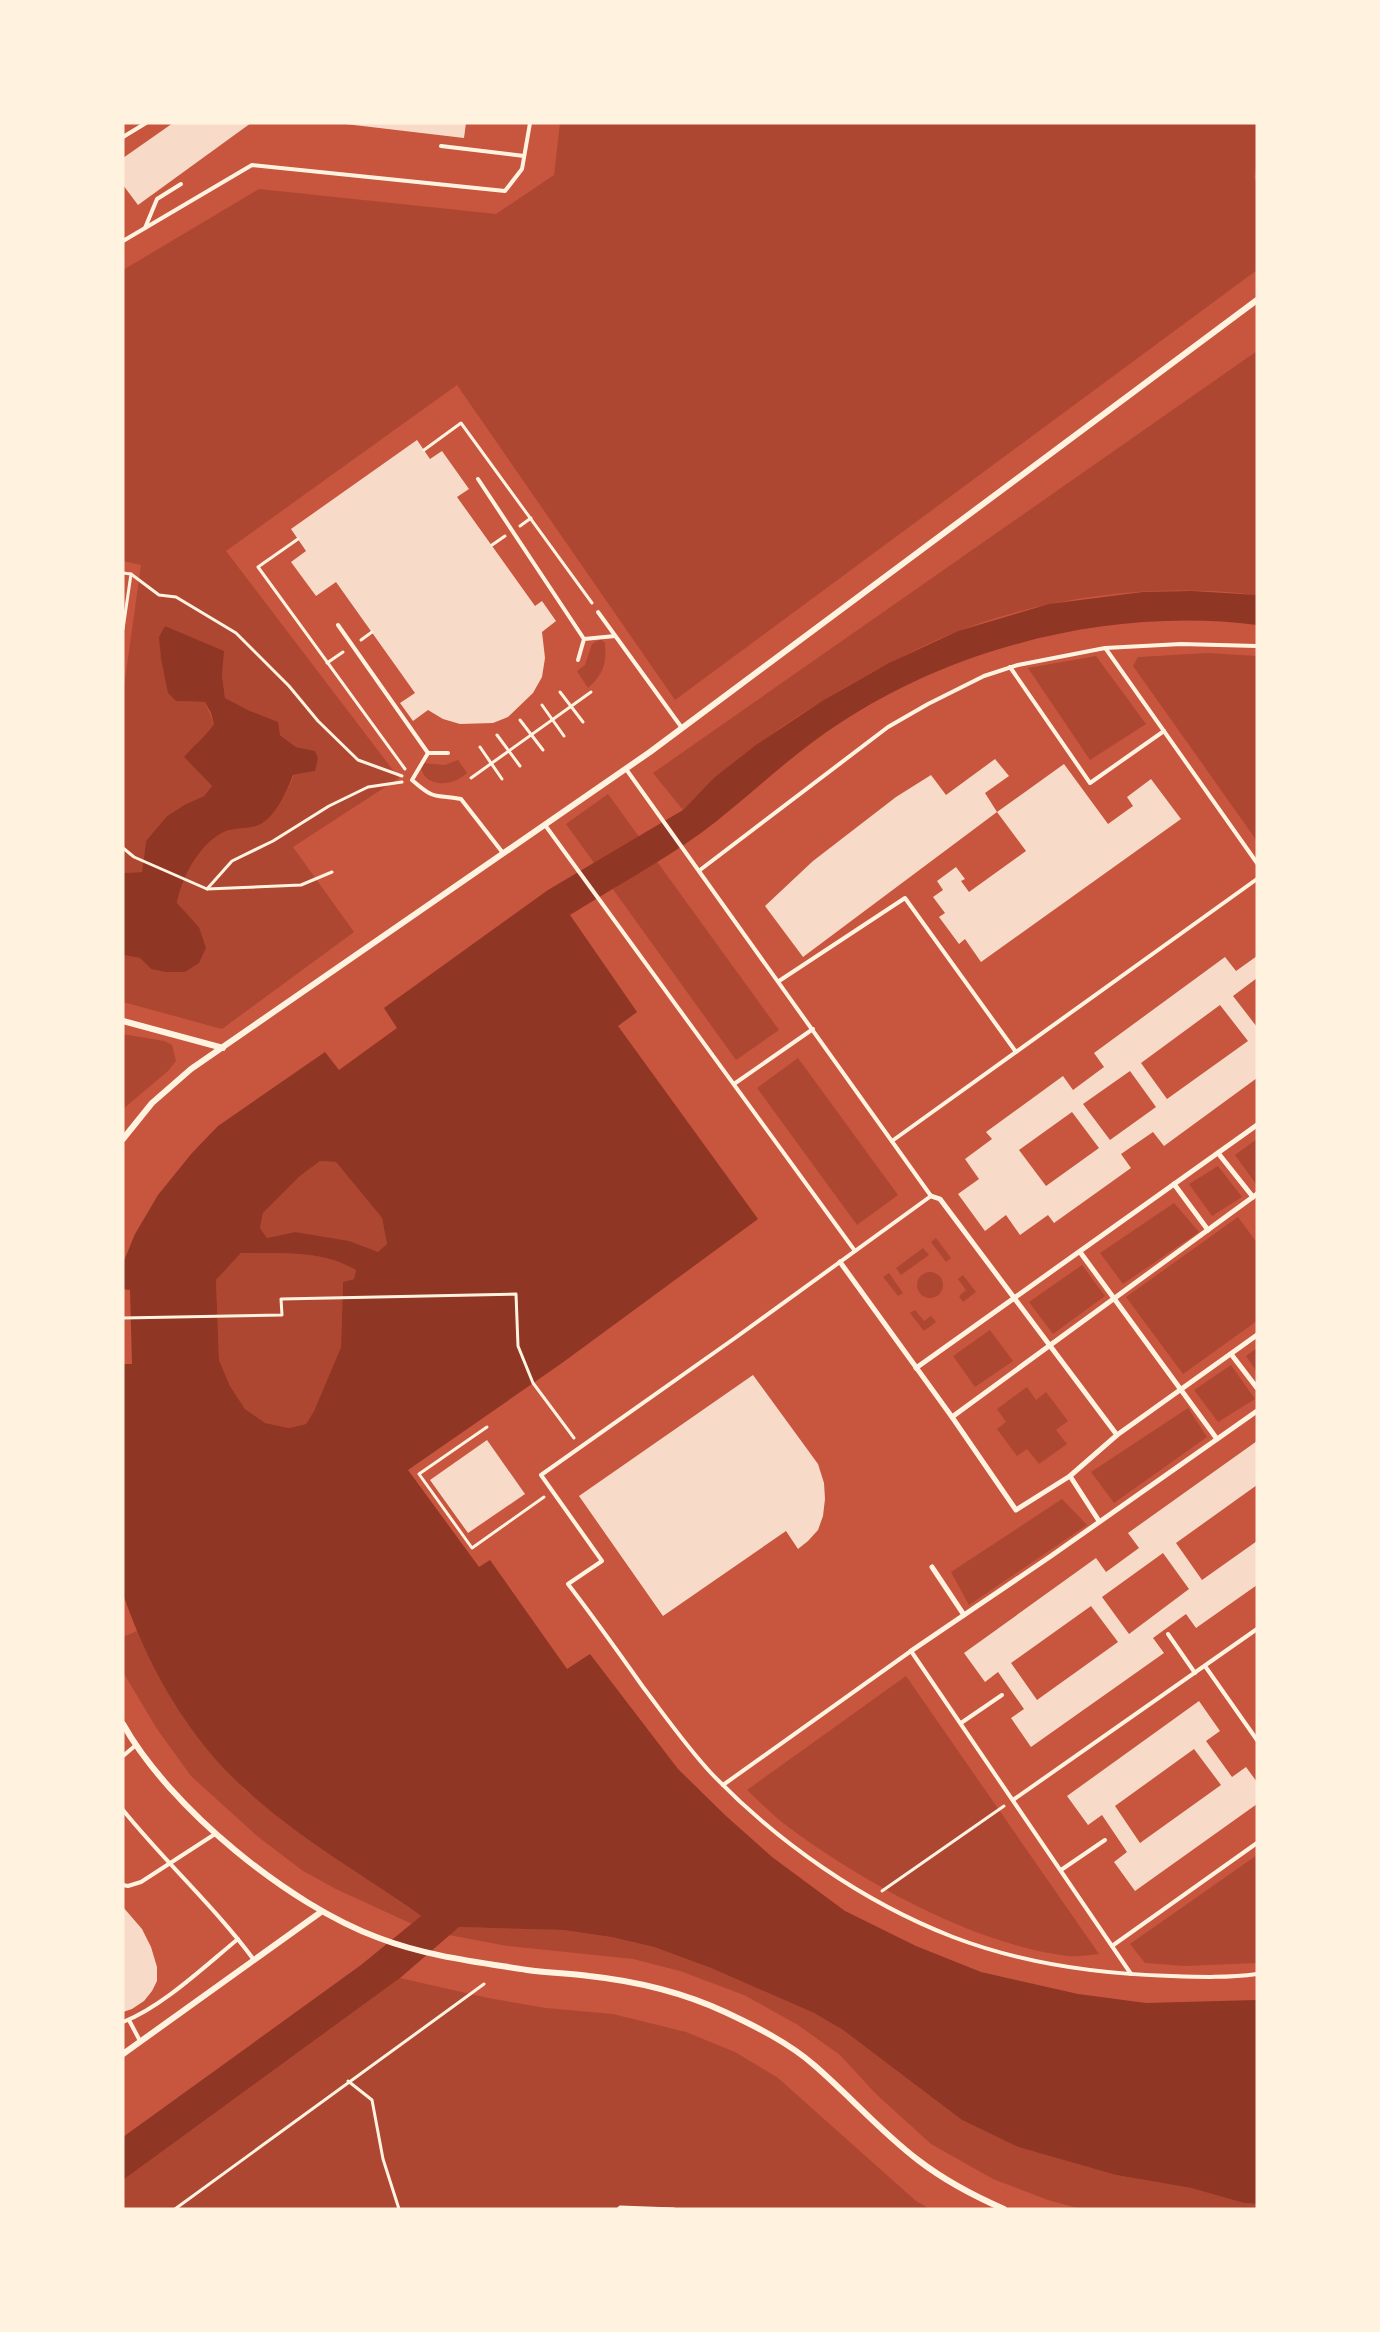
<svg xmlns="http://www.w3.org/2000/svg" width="1380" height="2332" viewBox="0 0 1380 2332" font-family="Ubuntu,sans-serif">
  <rect width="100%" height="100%" fill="#c8553d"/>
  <!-- green -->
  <g fill="#ae4732">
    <path d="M560 123H1257V163L1254 178 1257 182V270L675 700 457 385 226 551 399 778 293 847 354 932 222 1029 123 1002V955L140 958 151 969 199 927 177 903C182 877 199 844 224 832 235 827 250 830 261 824 276 816 287 791 294 775L315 771V751L296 747 250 711 225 698 222 675 223 651 165 626C153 650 166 677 177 701L205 702 214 724C205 737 194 745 184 757L212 786 204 796 186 804 167 816 146 841 142 872 123 873V694L141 565 123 561V270L259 189 496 214 554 175Z"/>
    <path d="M1257 351V595C1157 583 1050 595 956 632 918 647 882 667 846 687 786 721 731 761 683 810L653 773Z"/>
    <path d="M601 639 605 643C607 663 603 675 588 688L577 671 585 665 592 644Z"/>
    <path d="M1208 653 1257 656V841L1133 666 1138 657Z"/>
    <path d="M1096 656 1146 724 1090 760 1028 668Z"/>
    <path d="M458 760 467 773C463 776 459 780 454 781 441 787 418 781 422 763L445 765Z"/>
    <path d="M608 794 779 1030 736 1060 566 824Z"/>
    <path d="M123 1034 164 1041 172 1045 176 1061 168 1071 123 1109Z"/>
    <path d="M798 1058 898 1195 857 1225 757 1088Z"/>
    <path d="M1257 1139V1184H1256L1235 1155Z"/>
    <path d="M320 1161 336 1162 382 1218 387 1244 379 1252 295 1232 267 1238 260 1228 263 1213 300 1176Z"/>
    <path d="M1218 1166 1242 1197 1212 1216 1189 1184Z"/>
    <path d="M1174 1203 1199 1232 1123 1284 1100 1253Z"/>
    <path d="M1238 1217 1257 1243V1321L1183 1374 1126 1297Z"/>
    <path d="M936 1238 951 1258 946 1262 931 1242Z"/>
    <path d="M923 1248 929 1255 901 1275 896 1268Z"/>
    <path d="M241 1253C282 1254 320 1249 356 1270L354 1279 343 1283 341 1347 314 1411 306 1424 289 1428 264 1423 245 1409 230 1386 219 1360 216 1280Z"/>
    <path d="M1082 1265 1105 1296 1053 1334 1029 1302Z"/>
    <circle cx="930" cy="1285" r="13"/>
    <path d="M889 1273 903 1293 898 1296 883 1277Z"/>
    <path d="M963 1275 976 1292 963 1302 959 1296 966 1290 958 1279Z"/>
    <path d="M915 1310 924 1321 931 1316 936 1322 924 1331 910 1313Z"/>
    <path d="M990 1330 1013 1361 975 1387 953 1356Z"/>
    <path d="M1257 1348V1372L1246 1356Z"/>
    <path d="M1231 1365 1255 1399 1218 1422 1194 1390Z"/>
    <path d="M1027 1387 1036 1400 1046 1392 1068 1421 1056 1430 1067 1444 1039 1464 1027 1449 1017 1456 997 1429 1006 1422 997 1409Z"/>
    <path d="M1188 1408 1207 1437 1114 1503 1091 1472Z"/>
    <path d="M1062 1499 1087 1525 969 1605 951 1572Z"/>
    <path d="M137 1631 163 1684 188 1724 245 1790 284 1822 421 1916 412 1924 336 1889 303 1871 257 1836 191 1776 157 1729 123 1672V1637Z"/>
    <path d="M906 1676 1099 1954C1088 1955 1077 1957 1067 1956 974 1944 866 1884 791 1829 775 1818 761 1803 747 1790Z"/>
    <path d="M1257 1855V1963L1185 1966 1145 1963 1130 1944Z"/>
    <path d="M459 1927 563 1930 611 1937 654 1947 711 1968 814 2013 843 2030 962 2120 1018 2147 1116 2175 1191 2188 1244 2203 1257 2204V2209H1081L1048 2200 993 2179 931 2144 876 2094 840 2055 798 2025 744 1995 680 1971 633 1959 507 1946 449 1935Z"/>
    <path d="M400 1978 488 1998 546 2008 613 2014 686 2032 735 2052 778 2078 916 2201 930 2209H123V2180Z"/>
  </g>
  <!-- water -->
  <g fill="#8f3625" fill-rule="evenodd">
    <path d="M1192 591 1257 595V625C1115 607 959 645 840 723 790 755 748 798 701 833 659 863 613 888 570 915L637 1012 618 1026 758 1219 562 1363 408 1470 479 1567 490 1560 567 1669 590 1654 678 1769 726 1816 772 1857 845 1911 916 1946 981 1972 1078 1994 1146 2003 1257 2000V2204L1244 2203 1191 2188 1116 2175 1018 2147 962 2120 843 2030 814 2013 711 1968 654 1947 611 1937 563 1930 459 1927 400 1978 123 2180V2137L361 1965 421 1916C363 1874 299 1839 246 1790 188 1738 148 1667 123 1594V1364H132L130 1290 123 1289V1263L135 1234 158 1195 192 1153 218 1126 325 1052 339 1070 397 1028 384 1008 548 890 683 810 715 777 756 745 822 701 889 663 958 631 1049 604 1143 592ZM320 1161 336 1162 382 1218 387 1244 378 1252 349 1241 295 1232 267 1238 260 1228 263 1213 300 1176ZM241 1253C282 1254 320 1249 356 1270L354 1279 343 1282 341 1347 314 1411 306 1424 289 1428 265 1423 245 1409 230 1386 219 1360 216 1280Z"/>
    <path d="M165 626 224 651 222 675 225 698 250 711 278 722 280 735 296 747 315 751 318 758 315 771 293 775C287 791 276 816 261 824 250 830 235 827 224 832 199 844 182 877 177 903L199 927 206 948 199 963 185 972H166L151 969 140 958 123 955V873L142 872 146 841 167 816 186 804 204 796 212 786 184 757C194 745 205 737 214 724L211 713 205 702 176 701 168 693 161 659 159 637Z"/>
  </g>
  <!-- building -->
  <g fill="#f7dbc8" fill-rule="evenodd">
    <path d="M173 123H251L138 205 123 185V158Z"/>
    <path d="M337 123H466L464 138Z"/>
    <path d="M417 440 430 459 442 451 469 489 457 497 535 606 542 601 556 621 542 632 545 658 542 677 533 693 508 717 493 723 460 724 443 719 428 710 413 721 400 703 415 693 336 582 316 596 291 562 306 551 291 529Z"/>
    <path d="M995 759 1009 776 985 793 997 812 803 957 765 906 813 861 896 797 931 775 946 795Z"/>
    <path d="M1064 764 1108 824 1133 806 1127 797 1151 779 1181 819 981 962 965 939 959 944 939 917 945 913 933 897 943 890 937 881 956 867 965 879 961 881 969 892 1026 851 997 812Z"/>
    <path d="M1257 956V978L1233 996 1257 1027V1078L1164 1146 1153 1132 1121 1154 1131 1168 1054 1223 1048 1215 1020 1235 1006 1215 985 1231 958 1194 979 1179 965 1159 992 1139 986 1132 1063 1076 1073 1090 1104 1067 1094 1053 1225 957 1236 971ZM1220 1005 1248 1041 1167 1099 1141 1063ZM1130 1071 1156 1107 1110 1140 1083 1104ZM1072 1112 1099 1148 1046 1186 1019 1150Z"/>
    <path d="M753 1375 818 1464 824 1483 825 1499 823 1516 818 1530 808 1541 798 1549 786 1531 663 1616 579 1496Z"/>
    <path d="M487 1440 525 1494 468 1533 430 1480Z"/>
    <path d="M1257 1441V1485L1176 1543 1202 1580 1257 1541V1585L1196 1628 1186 1614 1153 1638 1164 1653 1031 1747 1011 1718 1024 1709 998 1672 985 1682 964 1653 1096 1558 1106 1572 1139 1548 1128 1533ZM1163 1553 1189 1589 1129 1634 1102 1597ZM1091 1606 1118 1642 1037 1700 1011 1663Z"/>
    <path d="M1199 1701 1220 1731 1206 1741 1232 1777 1246 1767 1257 1782V1804L1135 1891 1114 1862 1127 1852 1102 1815 1088 1825 1067 1796ZM1194 1749 1221 1785 1140 1843 1115 1806Z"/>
    <path d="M123 1907 142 1929 151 1947 157 1967V1981L152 1991 144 2001 132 2009 123 2012Z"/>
  </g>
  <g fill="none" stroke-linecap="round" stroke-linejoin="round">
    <!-- path -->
    <g stroke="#fff3e0" stroke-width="3">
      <path d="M424 450 461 423 592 603"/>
      <path d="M520 526 531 518"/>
      <path d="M298 539 258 567 405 769"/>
      <path d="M492 545 505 536"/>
      <path d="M123 573 131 574 123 629"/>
      <path d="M131 574 159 595 176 597 236 633 289 686 318 721 358 760 402 776"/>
      <path d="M361 640 372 632"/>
      <path d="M327 663 343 652"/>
      <path d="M560 692 583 722"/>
      <path d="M542 705 564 736"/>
      <path d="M520 720 543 750"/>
      <path d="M497 735 520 766"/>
      <path d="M480 747 502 779"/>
      <path d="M471 778 591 692"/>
      <path d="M123 848 134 857 207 889 301 885 332 872"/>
      <path d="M207 889 232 861 273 841 329 806 368 787 402 782"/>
      <path d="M123 1318 282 1315 281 1299 516 1294 518 1346 533 1383 574 1438"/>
      <path d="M487 1427 419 1474 472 1548 544 1497"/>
      <path d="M882 1891 1004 1806"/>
      <path d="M348 2081 372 2100 383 2159 399 2209"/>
      <path d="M175 2209 484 1984"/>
      <path d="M618 2209 620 2207 674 2209"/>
    </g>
    <!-- service -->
    <g stroke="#fff3e0" stroke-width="4">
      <path d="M123 137 146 123"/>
      <path d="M441 146 524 156"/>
      <path d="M145 228 157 199 181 184"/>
      <path d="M123 241 252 165 505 191 522 169 530 123"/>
      <path d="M478 479 584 639"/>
      <path d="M598 612 682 728"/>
      <path d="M338 625 428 753"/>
      <path d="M1106 649 1257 863"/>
      <path d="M578 660 584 639 615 636"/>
      <path d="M1010 667 1090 783 1164 731"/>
      <path d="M448 753H428L412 780C436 801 433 794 461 799L503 853"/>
      <path d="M626 769 931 1196 735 1338 541 1475 602 1561 568 1584C594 1618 619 1653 643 1687 665 1716 686 1746 711 1773 777 1842 863 1902 953 1937 1021 1963 1098 1974 1171 1976 1200 1977 1228 1978 1257 1974"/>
      <path d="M545 825 855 1251"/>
      <path d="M700 870 888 727 928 704 984 676 1018 665 1105 648 1181 644 1257 646"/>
      <path d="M779 981 905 898 1016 1052"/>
      <path d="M734 1084 813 1029"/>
      <path d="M892 1141 1257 879"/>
      <path d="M1168 1634 1195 1673"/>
      <path d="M1205 1666 1257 1740"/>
      <path d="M961 1723 1002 1695"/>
      <path d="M123 1756 136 1745"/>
      <path d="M723 1785 911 1651 1131 1974"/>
      <path d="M1013 1800 1257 1629"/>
      <path d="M123 1810C165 1862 214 1906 254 1960"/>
      <path d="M1061 1870 1105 1840"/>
      <path d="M123 1885 128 1886 141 1882 215 1834"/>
      <path d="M1112 1946 1257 1843"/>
      <path d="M129 2020 140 2041"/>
      <path d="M123 2022C162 2007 205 1966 238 1939"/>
    </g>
    <!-- pedestrian -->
    <g stroke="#fff3e0" stroke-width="5">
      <path d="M1218 1153 1253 1197"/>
      <path d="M1174 1184 1208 1230"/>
      <path d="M931 1196 940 1199 1117 1435"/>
      <path d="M1080 1252 1217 1439"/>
      <path d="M840 1262 952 1417 1016 1510 1070 1476 1117 1435 1257 1335"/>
      <path d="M1231 1354 1257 1388"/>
      <path d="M916 1368 1257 1125"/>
      <path d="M952 1417 1257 1194"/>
      <path d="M1070 1476 1099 1521"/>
      <path d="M932 1567 964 1615"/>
      <path d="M911 1651 1051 1556 1257 1411"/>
    </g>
    <!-- minor -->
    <g stroke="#fff3e0" stroke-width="6">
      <path d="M123 1021 223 1048"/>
      <path d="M123 1139 152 1103 191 1069 650 752 1257 300"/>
      <path d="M123 1724C170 1808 289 1905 379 1938 426 1956 477 1962 527 1970 547 1973 568 1973 589 1976 635 1981 682 1992 725 2012 755 2026 789 2043 814 2065 850 2096 881 2132 918 2160 944 2180 974 2196 1004 2209"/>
      <path d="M123 2054 321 1912"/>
    </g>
  </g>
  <!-- border -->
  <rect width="1380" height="2332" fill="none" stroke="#fff3e0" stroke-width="249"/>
</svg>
